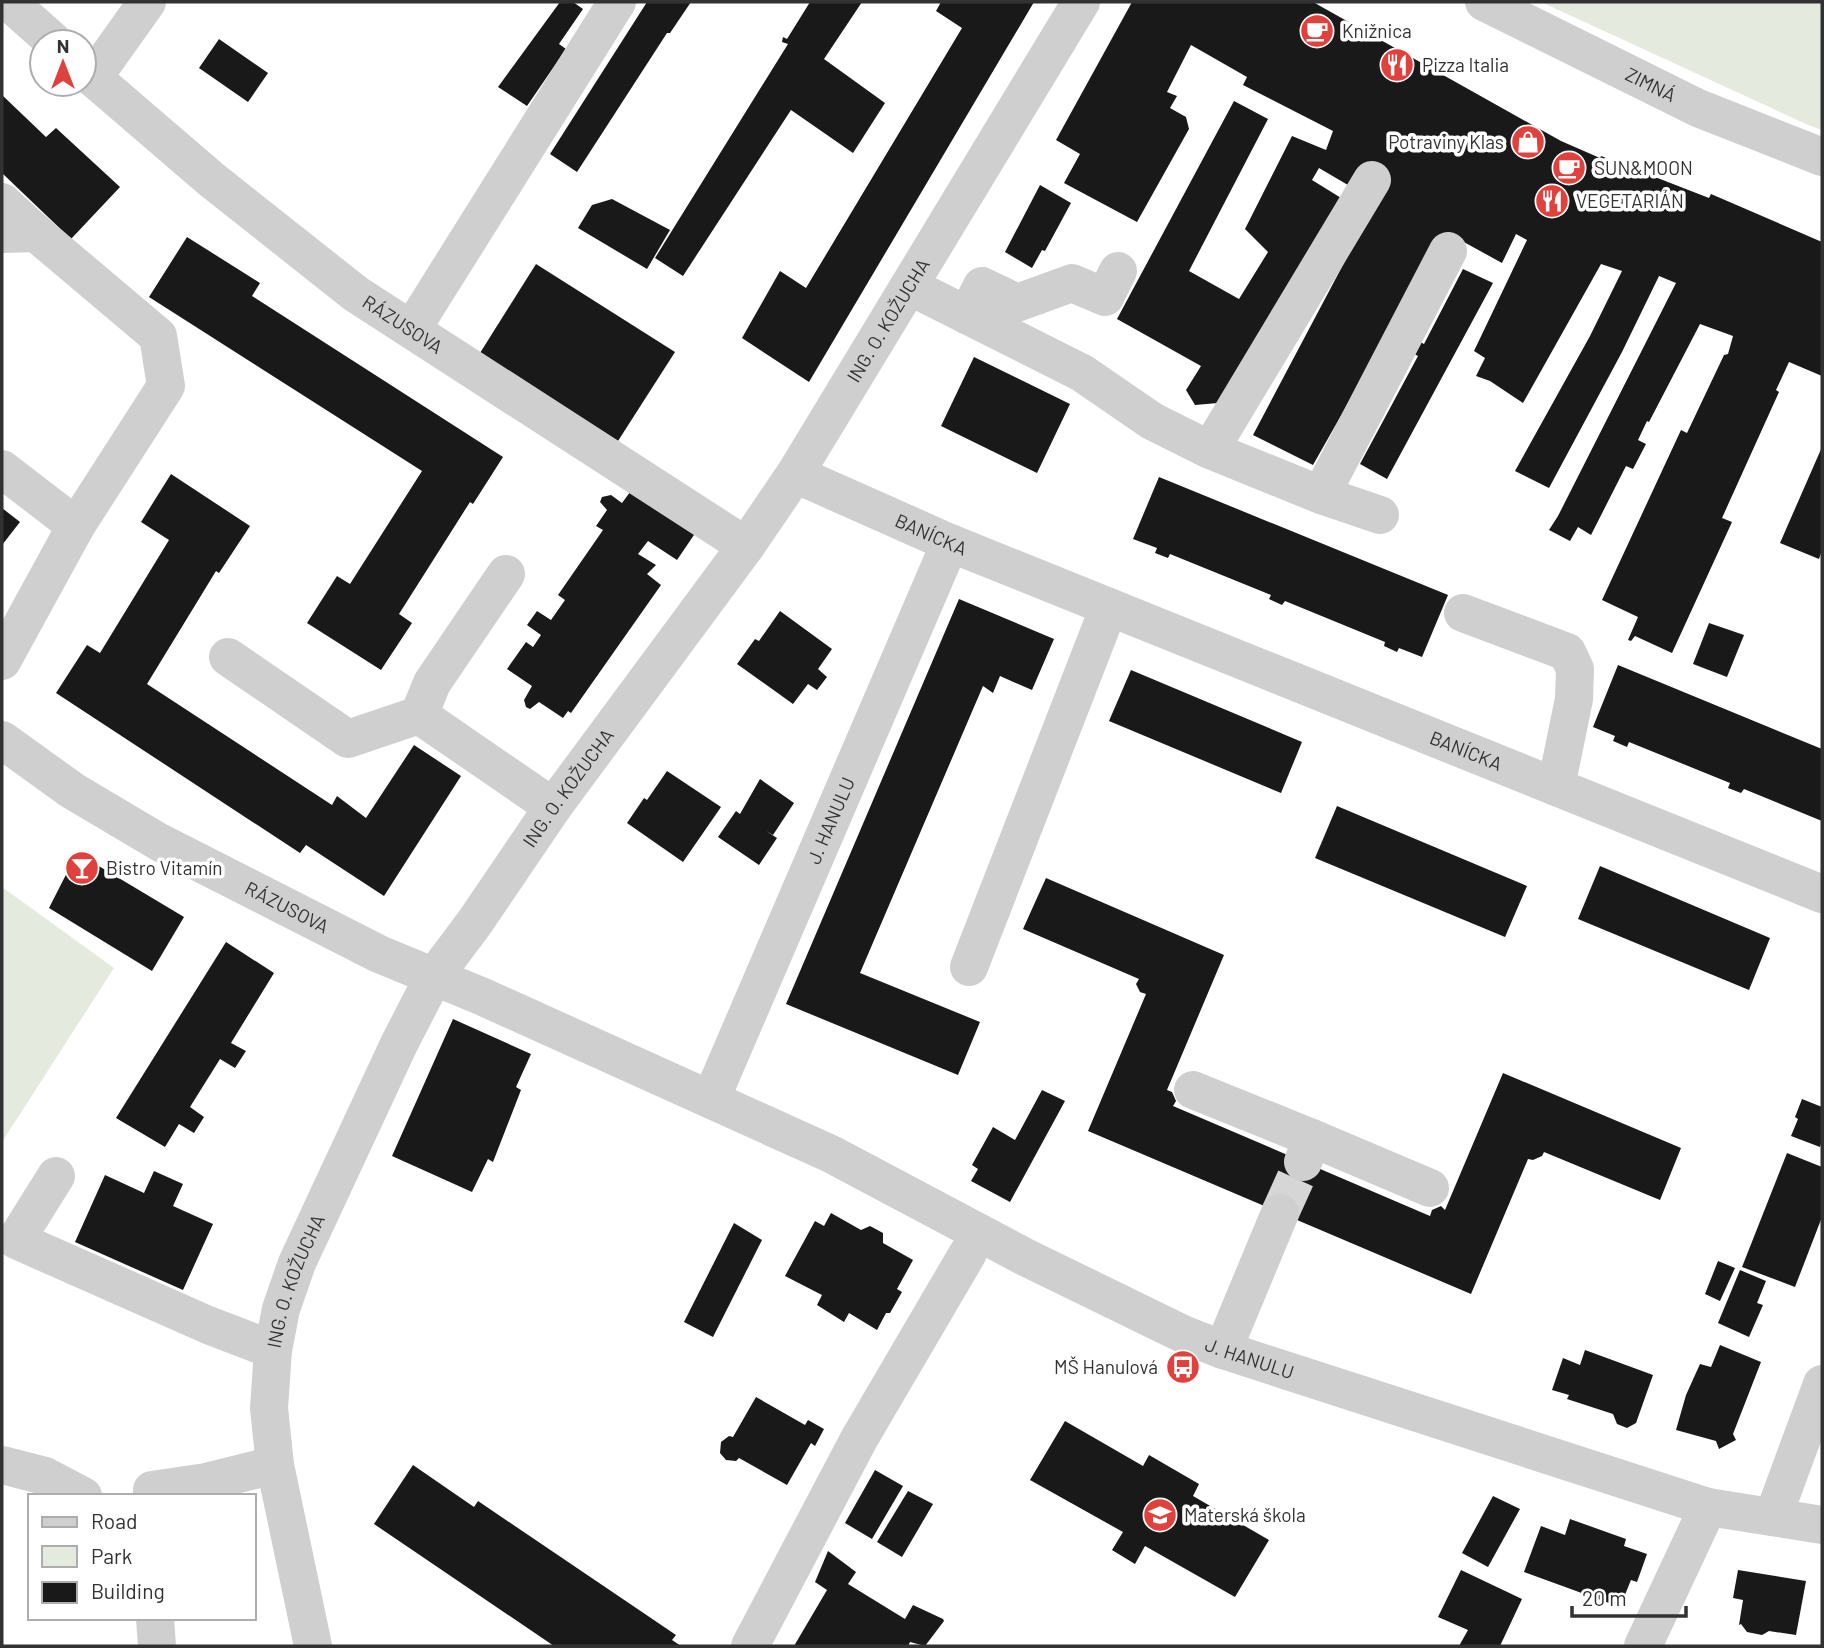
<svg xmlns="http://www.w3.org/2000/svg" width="1824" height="1648" viewBox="0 0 1824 1648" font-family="Barlow,sans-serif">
  <rect width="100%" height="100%" fill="#fff"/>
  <!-- green -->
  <g fill="#e4ebde">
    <path d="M1541 2H1822V130L1808 125Z"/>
    <path d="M2 887 114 968 2 1142Z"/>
  </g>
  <!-- building -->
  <g fill="#191919">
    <path d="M560 2H573L583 9 559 44 566 49 527 106 498 87Z"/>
    <path d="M647 2H691L670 33H667L577 172 550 154Z"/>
    <path d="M810 2H862L824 59 885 103 853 153 791 110 683 276 655 258 788 44 782 42 783 37 787 39Z"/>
    <path d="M941 2H1034L809 382 742 338 780 271 806 288 962 28 936 11Z"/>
    <path d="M1132 2H1313L1561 141 1600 158 1601 156 1709 198 1711 194 1822 242V376L1789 362 1776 390 1779 392 1722 518 1732 522 1672 653 1635 636 1631 641 1628 640 1638 617 1602 600 1681 430 1687 433 1724 355 1728 354 1733 336 1700 324 1649 422 1647 421 1638 440 1646 444 1633 469 1626 466 1591 535 1578 527 1570 541 1549 530 1558 516 1676 283 1659 276 1622 352 1549 488 1515 471 1590 336 1622 271 1601 264 1523 403 1490 381 1476 376 1485 358 1474 351 1527 240 1516 234 1502 263 1462 241 1424 269 1313 465 1253 435 1372 210 1353 188 1319 168 1312 180 1346 201 1218 403 1195 405 1186 390 1201 366 1117 319 1234 101 1268 119 1189 271 1239 299 1268 252 1245 229 1292 136 1326 150 1333 131 1243 85 1247 77 1191 45 1167 92 1177 96 1170 108 1186 117 1189 129 1137 222 1064 183 1080 154 1056 140Z"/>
    <path d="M219 39 268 73 248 102 199 68Z"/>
    <path d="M2 95 46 137 56 128 120 187 71 239 2 173Z"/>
    <path d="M1040 185 1071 203 1045 251 1042 250 1032 268 1005 252Z"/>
    <path d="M612 199 670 230 647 269 578 228 592 205Z"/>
    <path d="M187 237 260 283 252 296 503 457 473 504 470 502 399 614 412 623 381 670 307 623 337 576 350 584 422 471 149 297Z"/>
    <path d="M536 264 675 352 618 441 480 353Z"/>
    <path d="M1463 269 1493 283 1387 479 1360 464 1418 356 1407 350 1413 338 1424 344Z"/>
    <path d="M974 357 1070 404 1037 473 941 426Z"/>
    <path d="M1822 447V550L1819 559 1780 543Z"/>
    <path d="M171 474 250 526 219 573 216 571 147 684 332 805 337 796 366 818 414 745 461 776 384 896 306 845 300 853 56 693 87 645 100 653 169 540 141 522Z"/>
    <path d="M1159 477 1448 595 1422 657 1399 648 1397 652 1384 646 1385 642 1285 601 1282 605 1269 599 1271 595 1170 554 1168 558 1155 553 1157 548 1133 539Z"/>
    <path d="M633 488 696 532 677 560 648 541 638 554 656 565 647 574 661 585 571 713 568 711 563 718 539 702 530 709 526 707 524 700 532 686 507 669 526 642 533 647 541 635 527 625 537 611 551 620 565 600 558 595 603 530 596 526 607 510 600 502 602 497 611 495 622 503Z"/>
    <path d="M2 508 20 522 2 545Z"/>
    <path d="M959 599 1054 639 1032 690 1000 676 993 693 983 686 860 973 980 1022 958 1075 786 1004Z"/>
    <path d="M780 611 832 649 818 669 827 677 817 690 808 684 793 704 737 664 755 639 759 641Z"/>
    <path d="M1709 623 1744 635 1727 677 1693 664Z"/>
    <path d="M1618 665 1822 749V821L1744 789 1741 793 1728 788 1730 783 1629 742 1627 747 1613 741 1615 736 1593 727Z"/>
    <path d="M1131 670 1302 742 1281 793 1109 721Z"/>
    <path d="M667 771 721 807 683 862 627 823 644 798 647 800Z"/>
    <path d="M760 779 794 803 773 835 766 831 777 838 759 865 718 837 736 811 740 814Z"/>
    <path d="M1337 806 1527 886 1505 937 1315 858Z"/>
    <path d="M77 853 184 917 152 971 49 908Z"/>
    <path d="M1600 866 1770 938 1749 990 1578 919Z"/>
    <path d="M1046 878 1224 955 1167 1090 1172 1092 1176 1101 1173 1106 1430 1216 1432 1210 1441 1206 1445 1210 1503 1073 1681 1148 1660 1200 1544 1152 1542 1156 1533 1160 1528 1159 1471 1294 1088 1131 1146 994 1140 992 1136 984 1139 979 1023 929Z"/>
    <path d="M226 942 274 973 231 1043 246 1051 235 1068 220 1059 190 1107 204 1117 194 1133 179 1124 165 1147 116 1118Z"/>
    <path d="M453 1019 531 1054 516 1087 521 1090 493 1162 488 1159 472 1192 392 1156Z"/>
    <path d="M1042 1090 1065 1101 1010 1202 971 1181 978 1169 972 1165 993 1127 1015 1140Z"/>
    <path d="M1802 1099 1822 1107V1141L1820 1147 1791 1136 1798 1119 1795 1117Z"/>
    <path d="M1787 1153 1822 1167V1217L1795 1287 1742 1267Z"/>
    <path d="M154 1171 183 1184 173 1206 213 1224 183 1290 75 1242 105 1175 144 1193Z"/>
    <path d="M831 1213 861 1230 870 1226 883 1233V1243L913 1260 897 1289 902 1292 890 1313H886L877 1330 849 1313 844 1322 817 1305 822 1295 785 1276 815 1221 824 1226Z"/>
    <path d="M734 1223 762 1240 713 1337 684 1322Z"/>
    <path d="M1718 1261 1735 1268 1720 1301 1705 1294Z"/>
    <path d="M1740 1270 1766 1281 1757 1303 1763 1305 1749 1337 1718 1323Z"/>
    <path d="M1720 1345 1761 1362 1733 1434 1736 1440 1719 1449 1716 1441 1676 1430 1686 1395 1700 1364 1711 1367Z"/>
    <path d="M1585 1350 1653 1375 1636 1423 1627 1428 1617 1424 1613 1414 1567 1399 1569 1395 1552 1390 1563 1358 1580 1365Z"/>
    <path d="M756 1397 805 1425 808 1420 824 1429 815 1446 811 1443 787 1485 739 1458 736 1461 726 1460 720 1453 721 1442 729 1436 733 1437Z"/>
    <path d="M1065 1421 1143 1466 1149 1455 1199 1484 1193 1496 1269 1540 1235 1597 1145 1546 1135 1564 1112 1550 1123 1532 1030 1480Z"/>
    <path d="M413 1465 474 1507 478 1501 676 1635 672 1640 681 1646H554L374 1524Z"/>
    <path d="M875 1470 903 1486 872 1539 845 1523Z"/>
    <path d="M908 1491 933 1504 902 1557 877 1542Z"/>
    <path d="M1493 1496 1520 1509 1488 1567 1462 1553Z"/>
    <path d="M1570 1519 1626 1539 1624 1546 1647 1554 1637 1582 1631 1580 1620 1607 1524 1572 1541 1526 1565 1535Z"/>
    <path d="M828 1551 856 1572 848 1584 905 1619 913 1605 943 1619 944 1621 925 1646 910 1642 908 1646H794L827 1590 815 1582Z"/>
    <path d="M1461 1570 1522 1599 1500 1646H1459L1468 1630 1438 1617Z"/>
    <path d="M1738 1570 1806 1581 1796 1635 1769 1631 1762 1635 1747 1632 1741 1624 1739 1625 1743 1600 1733 1598Z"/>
  </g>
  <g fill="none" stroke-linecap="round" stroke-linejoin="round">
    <!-- minor-tunnel -->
    <path stroke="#d6d6d6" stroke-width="38" stroke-dasharray="38 19" stroke-linecap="butt" d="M1280 1213 1303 1162"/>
    <!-- minor -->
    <g stroke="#cfcfcf" stroke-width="38">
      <path d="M9 2 54 42"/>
      <path id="s1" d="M1484 2 1698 108 1822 157"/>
      <path id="s2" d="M84 70 212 180 356 294 746 546"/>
      <path d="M93 78 147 2"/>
      <path d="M2 202 36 233"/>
      <path d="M2 234 36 233 158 336 166 386 76 526 2 661"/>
      <path d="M909 286 1082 373 1152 421 1210 450 1321 495 1380 515"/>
      <path d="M967 315 982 286 1017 303 1072 283 1105 297 1118 271"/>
      <path d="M412 329 617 2"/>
      <path d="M1210 450 1372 180"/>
      <path d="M2 469 76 526"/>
      <path id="s3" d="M795 474 950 543 1822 894"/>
      <path d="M1321 495 1448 251"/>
      <path d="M506 574 432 683 419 715 553 807"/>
      <path d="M1463 613 1567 652 1575 669 1574 699 1556 787"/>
      <path d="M228 657 348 739 419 715"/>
      <path id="s4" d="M2 740 73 791 159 842 379 954 481 996 831 1154 1025 1257 1185 1335 1223 1350 1708 1507 1822 1525"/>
      <path d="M969 967 1109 607"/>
      <path d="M1193 1090 1312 1138 1303 1162"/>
      <path id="s5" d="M711 1099 950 543"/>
      <path d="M1312 1138 1430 1188"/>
      <path d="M56 1176 16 1240 208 1325 273 1350"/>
      <path d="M1223 1350 1280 1213"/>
      <path d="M2 1465 45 1476 83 1496"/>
      <path d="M152 1496V1490L206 1482 275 1465"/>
      <path d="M1773 1517 1822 1384"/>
      <path d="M155 1618 157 1646"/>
      <path id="s6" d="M313 1646 275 1465 269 1408 273 1350 281 1309 297 1263 399 1044 433 978 475 922 553 807 746 546 795 474 1081 2"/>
      <path d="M750 1646 859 1439 968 1253"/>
      <path d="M1643 1646 1708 1507"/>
    </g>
  </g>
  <!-- icons -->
  <defs>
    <g id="cafe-disc" transform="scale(1.75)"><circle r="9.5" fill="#e1413d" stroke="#fff"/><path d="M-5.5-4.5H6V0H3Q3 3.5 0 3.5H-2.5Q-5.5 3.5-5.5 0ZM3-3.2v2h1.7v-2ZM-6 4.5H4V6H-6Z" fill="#fff"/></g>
    <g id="restaurant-disc" transform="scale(1.75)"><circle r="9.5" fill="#e1413d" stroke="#fff"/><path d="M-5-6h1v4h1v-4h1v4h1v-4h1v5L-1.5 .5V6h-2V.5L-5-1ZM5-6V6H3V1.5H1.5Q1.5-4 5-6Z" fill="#fff"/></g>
    <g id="shop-disc" transform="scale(1.75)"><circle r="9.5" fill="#e1413d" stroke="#fff"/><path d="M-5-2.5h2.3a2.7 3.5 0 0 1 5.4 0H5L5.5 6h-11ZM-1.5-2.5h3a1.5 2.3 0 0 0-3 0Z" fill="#fff"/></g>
    <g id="bar-disc" transform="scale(1.75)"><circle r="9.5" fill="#e1413d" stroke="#fff"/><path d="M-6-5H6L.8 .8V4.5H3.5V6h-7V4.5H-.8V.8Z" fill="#fff"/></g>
    <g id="bus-disc" transform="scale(1.75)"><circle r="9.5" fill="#e1413d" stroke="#fff"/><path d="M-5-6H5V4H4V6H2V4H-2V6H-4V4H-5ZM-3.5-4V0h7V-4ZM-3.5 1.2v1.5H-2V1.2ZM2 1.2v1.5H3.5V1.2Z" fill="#fff"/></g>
    <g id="school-disc" transform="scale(1.75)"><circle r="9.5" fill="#e1413d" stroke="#fff"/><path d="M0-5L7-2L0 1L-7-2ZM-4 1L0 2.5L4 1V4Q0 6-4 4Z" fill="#fff"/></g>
  </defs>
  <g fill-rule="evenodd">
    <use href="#cafe-disc" x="1317" y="31"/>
    <use href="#restaurant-disc" x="1397" y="65"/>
    <use href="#shop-disc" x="1528" y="142"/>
    <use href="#cafe-disc" x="1569" y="168"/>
    <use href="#restaurant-disc" x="1552" y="201"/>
    <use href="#bar-disc" x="82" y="868"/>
    <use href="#bus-disc" x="1183" y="1367"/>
    <use href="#school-disc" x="1160" y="1515"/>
  </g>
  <g text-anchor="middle" stroke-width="7" stroke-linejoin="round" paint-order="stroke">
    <!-- poi labels -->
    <g font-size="19" fill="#323232" stroke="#fff" text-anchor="start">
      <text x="1342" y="38">Knižnica</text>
      <text x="1422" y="72">Pizza Italia</text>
      <text x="1504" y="149" text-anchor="end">Potraviny Klas</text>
      <text x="1594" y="175">SUN&amp;MOON</text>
      <text x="1576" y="208">VEGETARIÁN</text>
      <text x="106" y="875">Bistro Vitamín</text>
      <text x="1158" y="1374" text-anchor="end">MŠ Hanulová</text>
      <text x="1184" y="1522">Materská škola</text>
    </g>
    <!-- street labels -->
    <g font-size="19" fill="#323232" stroke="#fff">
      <text dy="7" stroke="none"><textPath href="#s1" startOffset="186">ZIMNÁ</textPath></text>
      <text dy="7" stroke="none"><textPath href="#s6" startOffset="1507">ING. O. KOŽUCHA</textPath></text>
      <text dy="7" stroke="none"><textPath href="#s2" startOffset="408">RÁZUSOVA</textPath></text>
      <text dy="7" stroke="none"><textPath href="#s3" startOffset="149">BANÍCKA</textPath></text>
      <text dy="7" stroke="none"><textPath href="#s3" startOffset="726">BANÍCKA</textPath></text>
      <text dy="7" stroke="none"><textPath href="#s6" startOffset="940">ING. O. KOŽUCHA</textPath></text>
      <text dy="7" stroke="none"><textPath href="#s5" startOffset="303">J. HANULU</textPath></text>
      <text dy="7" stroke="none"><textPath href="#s4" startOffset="331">RÁZUSOVA</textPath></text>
      <text dy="7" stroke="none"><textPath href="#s6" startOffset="373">ING. O. KOŽUCHA</textPath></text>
      <text dy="7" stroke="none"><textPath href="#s4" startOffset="1395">J. HANULU</textPath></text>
    </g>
  </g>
  <!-- border -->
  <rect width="1824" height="1648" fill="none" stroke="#323232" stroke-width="7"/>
  <!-- legend -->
  <rect x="28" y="1494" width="228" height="126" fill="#ffffff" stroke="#adadad" stroke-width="2"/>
  <rect x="42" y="1517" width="35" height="10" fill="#cfcfcf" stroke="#adadad" stroke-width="2"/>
  <text x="91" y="1529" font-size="21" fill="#323232">Road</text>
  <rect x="42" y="1546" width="35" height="21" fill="#e4ebde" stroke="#adadad" stroke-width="2"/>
  <text x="91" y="1564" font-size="21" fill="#323232">Park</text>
  <rect x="42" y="1582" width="35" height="21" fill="#191919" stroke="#adadad" stroke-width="2"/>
  <text x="91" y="1599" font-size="21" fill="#323232">Building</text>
  <!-- north arrow -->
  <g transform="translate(63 63)"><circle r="33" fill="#ffffff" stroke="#adadad" stroke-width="2"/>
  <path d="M0-5L12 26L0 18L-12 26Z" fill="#e1413d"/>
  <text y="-10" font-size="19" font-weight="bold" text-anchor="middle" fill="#323232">N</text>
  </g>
  <!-- scale -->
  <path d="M1572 1606v10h114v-10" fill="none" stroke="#323232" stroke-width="3.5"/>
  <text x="1582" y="1606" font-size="21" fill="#323232" stroke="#ffffff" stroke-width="5" paint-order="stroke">20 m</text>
</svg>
